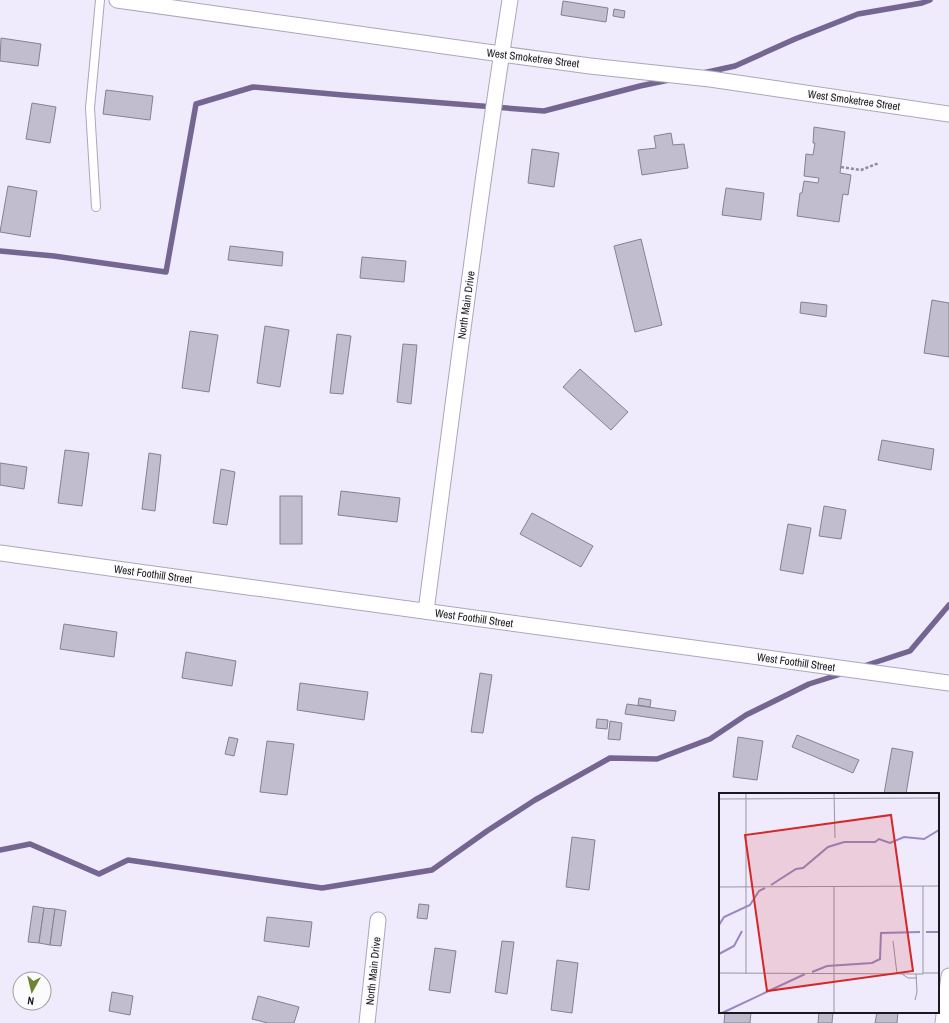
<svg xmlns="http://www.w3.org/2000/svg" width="949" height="1023" viewBox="0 0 949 1023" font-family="'Archivo Narrow',sans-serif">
  <rect width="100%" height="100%" fill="#efeafc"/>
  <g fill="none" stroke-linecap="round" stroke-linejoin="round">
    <!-- stream -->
    <g stroke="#746690" stroke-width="5.5">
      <path d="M703 73 735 66 795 39 858 14 922 3 930 0"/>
      <path d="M0 251 54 256 166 272 196 104 253 87 343 95 544 111 640 86 669 80"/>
      <path d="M861 667 910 651 949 605"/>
      <path d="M0 850 30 844 99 874 128 860 322 888 432 870 487 831 535 800 610 758 657 759 710 739 746 715 809 684 844 673"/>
    </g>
  </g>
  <!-- building -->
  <g fill="#c1bdce" stroke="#858191">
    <path d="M563 1 608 8 606 22 561 15Z"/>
    <path d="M614 9 625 11 624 18 613 16Z"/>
    <path d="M1 38 41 44 38 66 0 61Z"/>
    <path d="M106 90 153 96 150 120 103 114Z"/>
    <path d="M32 103 56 107 50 143 26 139Z"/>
    <path d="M814 127 845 132 840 173 851 175 848 195 843 194 839 222 797 216 800 193H802L804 181 818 183 819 178 804 176 806 154 813 155 815 143H813Z"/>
    <path d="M671 133 673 145 684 144 688 168 642 175 638 150 656 148 654 136Z"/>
    <path d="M532 149 559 153 554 187 528 183Z"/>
    <path d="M8 186 37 191 30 237 0 232Z"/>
    <path d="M726 188 764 193 761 220 722 215Z"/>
    <path d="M641 239 662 325 635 332 614 246Z"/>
    <path d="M230 246 283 252 282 266 228 260Z"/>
    <path d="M362 257 406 261 404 282 360 278Z"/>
    <path d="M932 300 949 303V357L924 353Z"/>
    <path d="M801 302 827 305 826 317 800 313Z"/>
    <path d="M265 326 289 330 280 387 257 383Z"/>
    <path d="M190 331 218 335 209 392 182 388Z"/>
    <path d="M337 334 351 336 343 394 330 393Z"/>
    <path d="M403 344 417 345 411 404 397 402Z"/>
    <path d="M580 369 628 412 611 430 563 387Z"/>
    <path d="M882 440 934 449 931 470 878 460Z"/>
    <path d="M65 450 89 453 82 506 58 503Z"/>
    <path d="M149 453 161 455 155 511 142 509Z"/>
    <path d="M0 463 27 467 24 489 0 485Z"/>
    <path d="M221 469 235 472 227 525 213 523Z"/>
    <path d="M341 491 400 498 397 522 338 515Z"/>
    <rect x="280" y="496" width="22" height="48"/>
    <path d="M824 506 846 510 841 539 819 536Z"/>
    <path d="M532 513 593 546 581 567 520 534Z"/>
    <path d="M788 524 811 528 803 574 780 570Z"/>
    <path d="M64 624 117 632 114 657 60 649Z"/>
    <path d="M186 652 236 661 232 686 182 678Z"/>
    <path d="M480 673 492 675 483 733 471 732Z"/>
    <path d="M300 683 368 692 364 720 297 710Z"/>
    <path d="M639 698 651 700 650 707 638 705Z"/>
    <path d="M627 704 676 711 674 721 625 714Z"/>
    <path d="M597 719 608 720 607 729 596 728Z"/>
    <path d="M610 721 622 723 620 740 608 739Z"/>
    <path d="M797 735 859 760 853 773 792 747Z"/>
    <path d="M229 737 238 739 234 756 225 754Z"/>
    <path d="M738 737 763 741 757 780 733 777Z"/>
    <path d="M267 741 294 744 287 795 260 792Z"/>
    <path d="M892 748 913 752 906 794H884Z"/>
    <path d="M572 837 595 840 589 890 566 887Z"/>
    <path d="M419 904 429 905 427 919 417 918Z"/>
    <path d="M33 906 44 908 39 943 28 942Z"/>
    <path d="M44 908 55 909 50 945 39 943Z"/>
    <path d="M55 909 66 911 61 946 50 945Z"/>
    <path d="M267 917 312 922 309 947 264 941Z"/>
    <path d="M502 941 514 942 507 994 495 992Z"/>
    <path d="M435 948 456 951 450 993 429 990Z"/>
    <path d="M557 960 578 963 572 1013 551 1010Z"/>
    <path d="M112 992 133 996 130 1015 109 1011Z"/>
    <path d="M258 996 299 1007 294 1023H268L252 1019Z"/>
    <path d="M725 1012H751L750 1023H724Z"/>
    <path d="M819 1012H833L832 1023H818Z"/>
    <path d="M877 1012H898L897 1023H875Z"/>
  </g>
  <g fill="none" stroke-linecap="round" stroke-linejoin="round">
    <!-- lane casing -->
    <g stroke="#aca7b8" stroke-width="10">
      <path id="lane" d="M96 207 90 108 100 0"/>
    </g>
    <!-- street casing -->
    <g stroke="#aca7b8" stroke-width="17">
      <g id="street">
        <path d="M117 0 501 54 590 66 710 79 949 114"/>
        <path d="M0 553 949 683"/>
        <path d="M426 611C453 407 478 203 510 0"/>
        <path d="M367 1023 378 920"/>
        <path d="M943 1023 949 976"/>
      </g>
    </g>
    <!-- path -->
    <path stroke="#918e9a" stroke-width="2.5" stroke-dasharray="3 2" stroke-linecap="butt" d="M841 167 861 170 879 163"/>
    <!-- lane -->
    <use href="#lane" stroke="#fff" stroke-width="8"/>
    <!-- street -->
    <use href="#street" stroke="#fff" stroke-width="15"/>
  </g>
  <g text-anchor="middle" stroke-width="3" stroke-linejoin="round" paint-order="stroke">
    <!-- street labels -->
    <g font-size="11" fill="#1a181e" stroke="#fbfafd">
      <text transform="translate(533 58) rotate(7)" y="4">West Smoketree Street</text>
      <text transform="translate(854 100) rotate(8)" y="4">West Smoketree Street</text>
      <text transform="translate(466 305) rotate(-82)" y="4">North Main Drive</text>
      <text transform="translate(153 574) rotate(8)" y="4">West Foothill Street</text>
      <text transform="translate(474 618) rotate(8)" y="4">West Foothill Street</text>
      <text transform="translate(796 662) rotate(8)" y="4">West Foothill Street</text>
      <text transform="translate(373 971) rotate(-84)" y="4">North Main Drive</text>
    </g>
  </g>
  <!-- overview -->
  <g transform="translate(719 793)">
    <rect width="220" height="220" fill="#efeafc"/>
    <path fill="none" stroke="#9a88c1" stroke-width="2" d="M52 92 77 76 84 75 109 54 125 49H156L160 46 171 50 185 44 205 46 220 37M0 132 5 124 31 112 40 98 46 95M207 139H220M0 161 15 153 23 138M93 179 108 173 153 170 161 166 162 140 201 139M3 220 86 181"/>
    <path fill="none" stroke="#9a96a3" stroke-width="1" d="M115 0 116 45M0 6 220 5M0 94 220 93M174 148 178 181M220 151V207M0 180 204 181V93M204 180H220M27 181V0M183 181 189 185H198M196 207 198 199 197 181M115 220V94"/>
    <path fill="#d62828" fill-opacity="0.15" stroke="#d62828" stroke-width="2" d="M172 22 194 178 48 198 26 42Z"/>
    <rect width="220" height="220" fill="none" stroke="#1a181e" stroke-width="2"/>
  </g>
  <!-- north arrow -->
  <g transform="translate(32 991) rotate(188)"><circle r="19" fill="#fbfafd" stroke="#a1a0a4"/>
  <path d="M0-3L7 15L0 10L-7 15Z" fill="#708332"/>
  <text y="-6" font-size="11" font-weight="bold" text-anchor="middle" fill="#1a181e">N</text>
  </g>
</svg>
